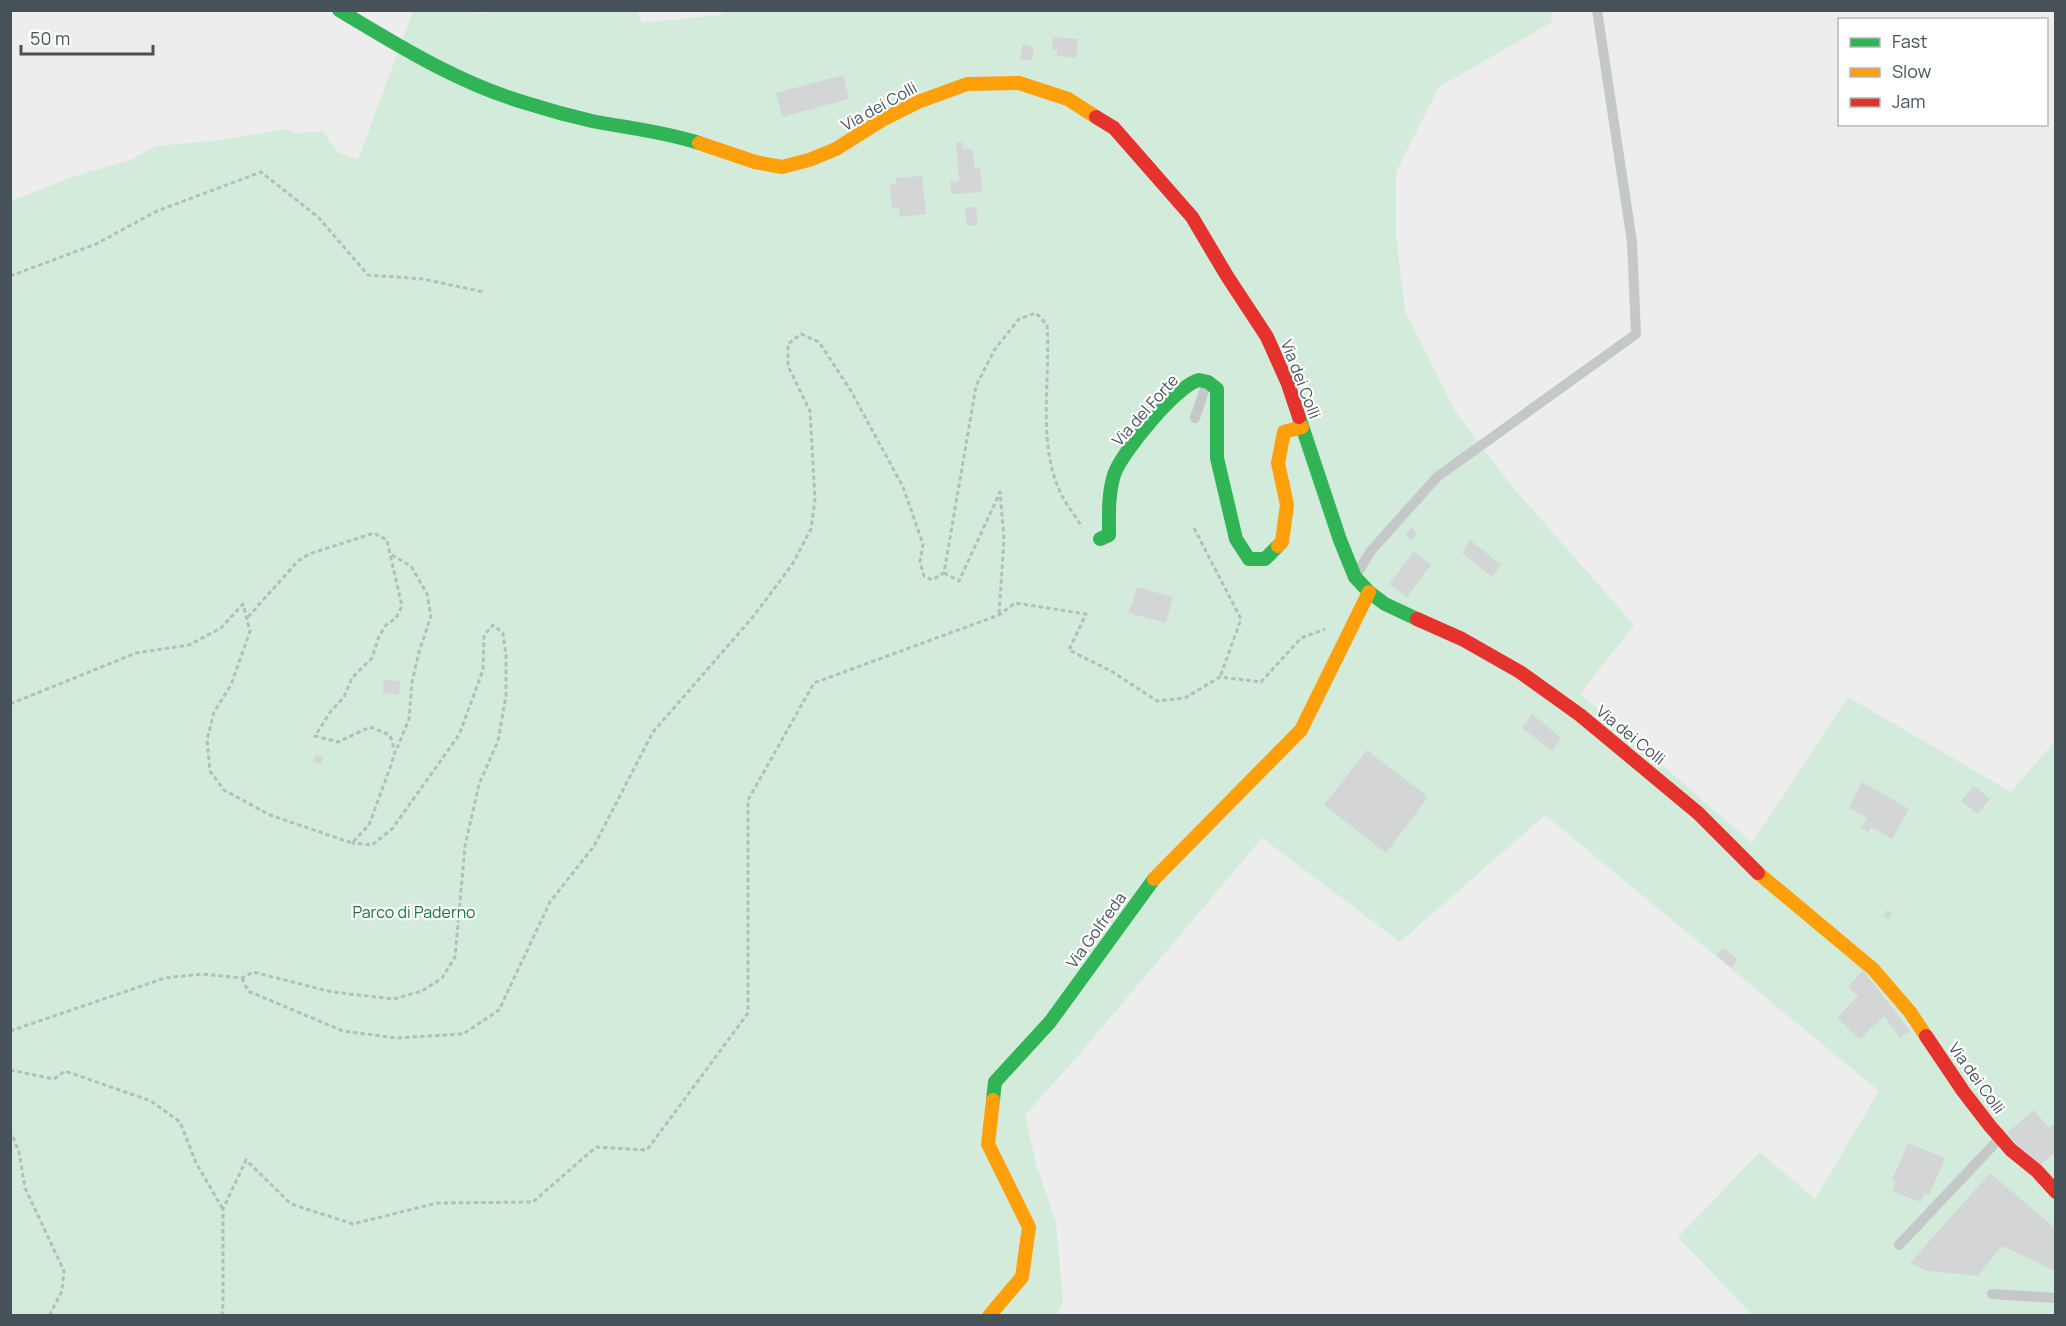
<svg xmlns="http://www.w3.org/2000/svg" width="2066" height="1326" viewBox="0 0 2066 1326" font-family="Manrope,sans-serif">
  <rect width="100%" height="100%" fill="#eeeded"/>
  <!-- green -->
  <path fill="#d3ebda" d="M486 10 637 11 642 23 720 15 725 10 1551 11 1552 22 1439 87 1396 172V235L1405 311 1455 411 1510 484 1634 625 1580 694 1752 843 1848 697 2011 792 2055 741V1315H1752L1678 1237 1760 1152 1815 1199 1879 1091 1545 815 1400 942 1262 838 1077 1057 1025 1115 1037 1167 1056 1223 1063 1302 1057 1315 11 1316V201L72 177 130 160 156 146 220 140 287 129 296 133 323 131 336 151 358 160 413 11H472L484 14Z"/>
  <!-- building -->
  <g fill="#d4d5d6">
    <path d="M1053 37 1078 39 1076 58 1057 56V50H1052Z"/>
    <path d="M1023 44 1034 47 1032 61 1020 59Z"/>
    <path d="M843 75 849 99 782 117 776 93Z"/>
    <path d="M962 142 963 149H972L975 169 980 168 982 192 951 194 950 182 959 181 956 143Z"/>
    <path d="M922 176 926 214 900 217 899 208 892 209 890 184H896V178Z"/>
    <path d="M976 207 978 225 967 226 965 208Z"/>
    <path d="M1411 527 1417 533 1411 540 1405 535Z"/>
    <path d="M1470 540 1501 565 1492 577 1462 553Z"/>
    <path d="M1414 551 1431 565 1407 597 1389 584Z"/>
    <path d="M1137 587 1173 597 1166 623 1129 613Z"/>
    <path d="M384 680 400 681 399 695 383 692Z"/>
    <path d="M1532 714 1561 738 1552 751 1522 728Z"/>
    <path d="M1367 750 1428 797 1386 853 1324 805Z"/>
    <path d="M315 755 323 757 322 764 314 762Z"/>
    <path d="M1862 782 1909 809 1892 839 1871 827 1868 832 1861 828 1867 818 1849 808Z"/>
    <path d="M1974 786 1990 799 1978 814 1961 801Z"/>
    <path d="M1887 910 1892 914 1888 919 1883 915Z"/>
    <path d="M1723 947 1738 960 1731 968 1717 955Z"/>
    <path d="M1863 970 1910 1031 1900 1038 1884 1016 1860 1039 1837 1018 1858 996 1848 987Z"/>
    <path d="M2034 1110 2048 1127 2055 1124V1152L2037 1168 2007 1133Z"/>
    <path d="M1908 1143 1945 1158 1929 1195 1925 1193 1921 1202 1892 1191 1896 1182 1892 1180Z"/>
    <path d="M1990 1173 2055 1228V1271L2002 1246 1978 1276 1928 1271 1910 1263Z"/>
  </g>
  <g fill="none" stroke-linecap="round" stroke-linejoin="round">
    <!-- path -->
    <g stroke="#b4bfbb" stroke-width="3" stroke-dasharray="4.5 3" stroke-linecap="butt">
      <path d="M10 276 96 244 157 211 261 172 318 217 368 275 423 279 484 292"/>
      <path d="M1194 528 1241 619 1220 677"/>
      <path d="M944 573 959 581 1000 492 1004 539 999 615"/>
      <path d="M248 617 297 562 309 554 374 533 387 540 390 554 411 566 427 594 431 616 419 652 412 682 409 719 396 751"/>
      <path d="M10 704 136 653 189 645 221 628 243 604 250 631 231 685 214 712 207 740 210 771 224 790 270 815 352 843 369 825 391 765 395 752 390 735 370 727 338 742 315 736 331 711 344 697 352 678 372 658 379 636 386 625 396 618 402 606 390 554"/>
      <path d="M242 978 248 991 343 1031 396 1038 463 1034 499 1010 550 902 594 846 653 732 752 618 792 565 811 529 815 499 810 411 788 366V344L801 334 819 342 851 391 903 487 923 544 920 562 924 576 932 580 944 573 976 386 995 349 1019 319 1036 313 1047 325C1051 381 1036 444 1062 496 1068 507 1076 517 1082 527"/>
      <path d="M10 1031 165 978 202 974 242 978 253 972 332 992 394 999 422 991 442 978 455 957 465 846 479 784 498 741 506 696V656L503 633 493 625 484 635 483 670 459 735 392 829 372 845 352 843"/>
      <path d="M10 1070 54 1079 65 1071 151 1101 180 1122 196 1163 223 1209"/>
      <path d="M10 1130 19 1152 25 1188 64 1271 62 1291 49 1316"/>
      <path d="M222 1316 223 1304V1209L246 1160 291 1204 353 1224 437 1203 533 1202 596 1147 647 1150 748 1013V800L814 683 999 615 1015 603 1086 614 1069 650 1111 671 1157 701 1185 698 1220 677 1261 682 1301 638 1325 629"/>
    </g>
    <!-- lane -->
    <g stroke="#c4c8c9" stroke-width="10">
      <path d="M1195 418 1207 382"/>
      <path d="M1358 572 1370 552 1437 477 1636 334 1632 242 1597 10"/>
      <path d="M1899 1245 2000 1138"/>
      <path d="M1992 1294 2056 1298"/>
    </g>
    <!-- fast -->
    <g stroke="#30b455" stroke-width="14">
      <path d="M339 10C399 46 458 83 526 103 548 110 570 116 592 121 628 128 665 132 699 143"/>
      <path d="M1299 417 1340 540 1355 577 1369 592 1385 604 1417 619"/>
      <path d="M1100 539 1109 535C1109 515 1108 494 1114 475 1121 453 1177 385 1199 380L1208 382 1217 389V458L1236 539 1249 559H1265L1278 546"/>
      <path d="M993 1100 995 1082 1050 1022 1154 879"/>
    </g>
    <!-- slow -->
    <g stroke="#ff9f0a" stroke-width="14">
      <path d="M699 143 755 162 782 167 809 160 836 149 882 120 918 102 967 84 1019 83 1068 99 1096 117"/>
      <path d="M1278 546 1282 542 1287 505 1278 463 1284 432 1302 427"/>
      <path d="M1758 873 1873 969 1910 1012 1926 1036"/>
      <path d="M1154 879 1301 730 1369 592"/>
      <path d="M989 1316 1022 1277 1029 1227 988 1144 993 1100"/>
    </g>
    <!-- jam -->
    <g stroke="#e5322d" stroke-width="14">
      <path d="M1096 117 1114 128 1192 217 1227 276 1267 337 1288 384 1299 417"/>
      <path d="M1417 619 1462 639 1520 672 1580 715 1698 813 1758 873"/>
      <path d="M1926 1036 1963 1091 1990 1126 2011 1150 2037 1171 2056 1192"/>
    </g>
  </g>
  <g text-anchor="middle" stroke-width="4.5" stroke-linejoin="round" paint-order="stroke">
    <!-- street labels -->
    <g font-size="16" fill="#465158" stroke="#fff">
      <text transform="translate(879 106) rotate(-29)" y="6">Via dei Colli</text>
      <text transform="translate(1301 379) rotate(69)" y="6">Via dei Colli</text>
      <text transform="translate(1145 410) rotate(-48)" y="6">Via del Forte</text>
      <text transform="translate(1631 735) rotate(39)" y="6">Via dei Colli</text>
      <text transform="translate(1096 930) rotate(-54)" y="6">Via Golfreda</text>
      <text transform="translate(1977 1078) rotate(54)" y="6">Via dei Colli</text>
    </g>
    <!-- park labels -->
    <g font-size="16" fill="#1e7240" stroke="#fff">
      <text x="414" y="918">Parco di Paderno</text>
    </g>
  </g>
  <!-- border -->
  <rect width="2066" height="1326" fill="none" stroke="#465158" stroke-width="24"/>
  <!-- legend -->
  <rect x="1838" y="18" width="210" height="108" fill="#ffffff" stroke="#b5b9bc" stroke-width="1.5"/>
  <rect x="1850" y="38" width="30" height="9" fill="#30b455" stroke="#b5b9bc" stroke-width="1.5"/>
  <text x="1892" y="48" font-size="18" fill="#465158">Fast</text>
  <rect x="1850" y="68" width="30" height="9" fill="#ff9f0a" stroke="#b5b9bc" stroke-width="1.5"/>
  <text x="1892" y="78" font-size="18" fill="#465158">Slow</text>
  <rect x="1850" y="98" width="30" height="9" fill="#e5322d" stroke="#b5b9bc" stroke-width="1.5"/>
  <text x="1892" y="108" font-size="18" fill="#465158">Jam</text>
  <!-- scale -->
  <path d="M21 45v9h132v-9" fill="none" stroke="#465158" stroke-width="3"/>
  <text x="30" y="45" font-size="18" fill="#465158" stroke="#ffffff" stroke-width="4.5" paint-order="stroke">50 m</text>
</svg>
